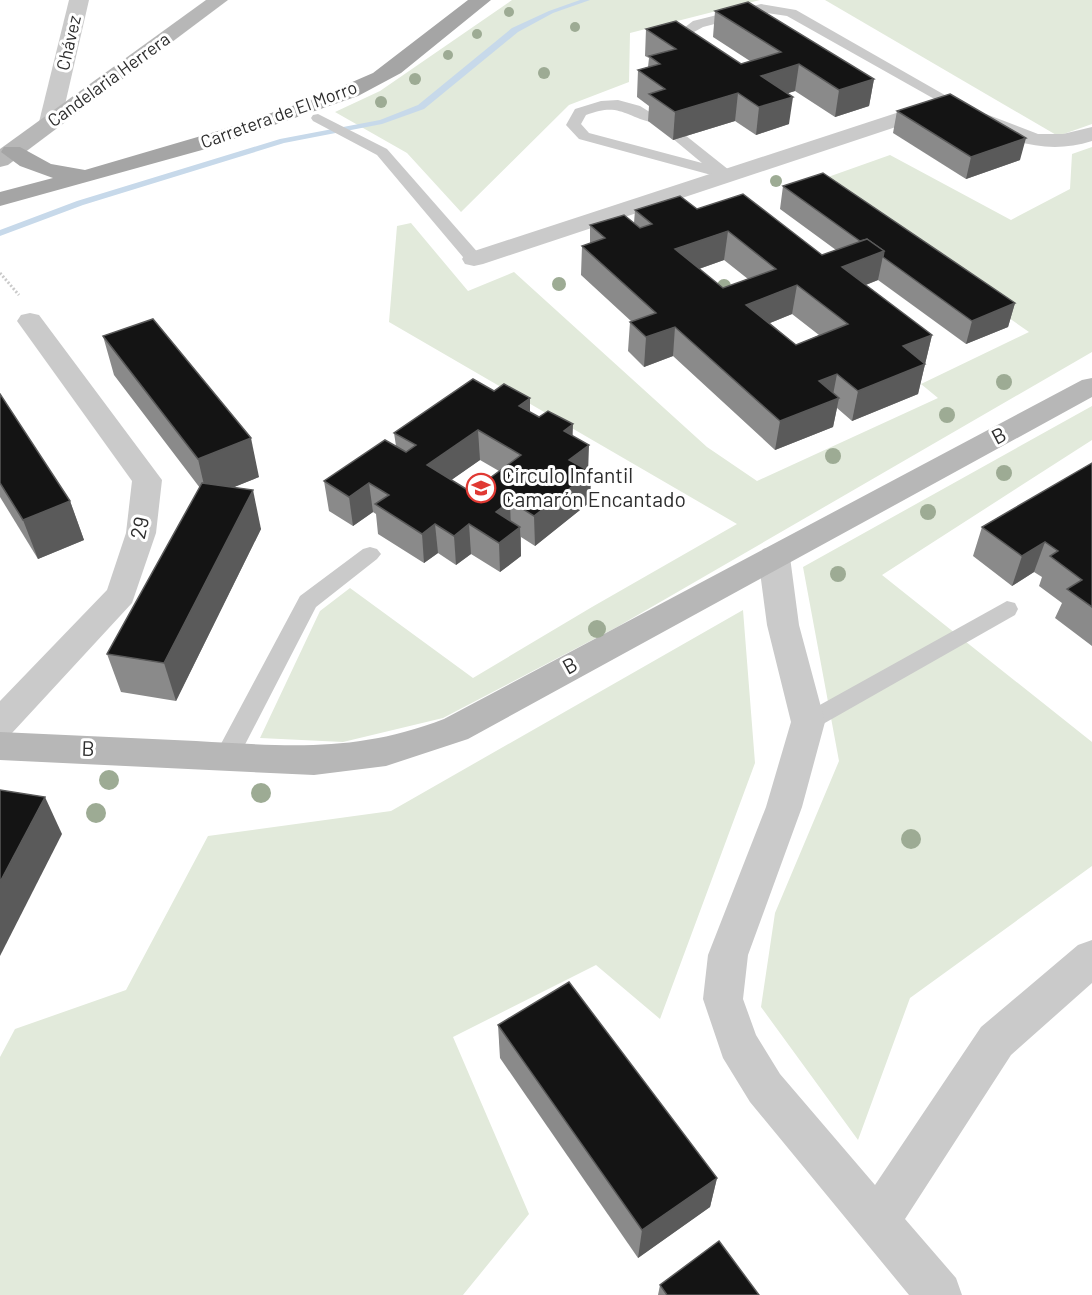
<svg xmlns="http://www.w3.org/2000/svg" width="1092" height="1295" viewBox="0 0 1092 1295" font-family="Barlow,sans-serif">
  <rect width="100%" height="100%" fill="#fff"/>
  <!-- green -->
  <g fill="#e2eadb">
    <path d="M512 0H760L630 33 629 82 569 105 461 212 407 153 335 112 380 91Z"/>
    <path d="M825 0H1092V124L1058 136Z"/>
    <path d="M1092 147V352L617 627 443 718 343 742 260 738 320 611 350 588 473 678 592 607 737 524 389 322 397 226 411 223 468 291 514 272 707 447 757 481 938 398 921 384 1029 332 814 182 890 155 1011 220 1070 189 1072 154Z"/>
    <path d="M1092 406V440L882 575 1092 742V866L910 998 858 1140 761 1007 775 913 839 761 803 567Z"/>
    <path d="M743 610 755 763 660 1019 596 965 453 1037 529 1214 463 1295H0V1057L15 1029 126 990 208 836 391 811Z"/>
  </g>
  <g fill="none" stroke-linecap="round" stroke-linejoin="round">
    <!-- stream -->
    <path fill="#c7d9ea" fill-rule="evenodd" d="M580 0H590L553 13 518 32 424 109 382 124 284 143 83 205 0 236V230L77 201 280 139 380 120 418 105 512 28 549 11Z"/>
    <!-- path -->
    <path stroke="#cacaca" stroke-width="3" stroke-dasharray="2 2" stroke-linecap="butt" d="M0 273 19 295"/>
    <!-- lane -->
    <g fill="#cacaca" fill-rule="evenodd">
      <path d="M761 4 796 10 957 102 950 106 945 105 787 16 761 12 703 27 694 32 696 39 714 50 707 54 683 41 680 31 693 21Z"/>
      <path d="M618 100 640 106 661 119 654 123C624 116 619 102 586 115L581 124 589 133 702 163 672 138 680 133 685 135 734 174 726 179 579 139 566 125 575 109 601 101Z"/>
      <path d="M318 114 387 149 480 255 482 259 480 263H468L377 155 313 121 311 118 313 115Z"/>
      <path d="M370 547 377 549 381 554 377 559 316 607 236 762 227 765 218 762 215 755 300 596 363 549Z"/>
      <path d="M1007 601 1015 603 1018 609 1015 615 816 728 808 731 800 728 796 722 800 716Z"/>
    </g>
    <!-- street -->
    <g fill="#cacaca" fill-rule="evenodd">
      <path d="M69 0H89L61 122 58 127H42L39 122Z"/>
      <path d="M936 100 944 101 947 106 944 111 483 264 474 266 465 264 462 259 465 254Z"/>
      <path d="M986 114 1038 134H1063L1092 127V141C1051 154 1016 144 978 126L975 121 978 116Z"/>
      <path d="M30 313 39 315 162 480 156 533 132 603 12 733 0 736V701L107 590 126 533 132 481 17 321 21 315Z"/>
      <path d="M774 546 785 549 790 557 799 625 825 722 802 807 748 955 743 999 756 1035 780 1074 875 1185 981 1027 1078 945 1092 940V983L1011 1055 905 1219 956 1278 962 1295H909L750 1102 723 1058 703 999 708 955 766 807 791 722 767 625 758 557 763 549Z"/>
    </g>
    <!-- secondary -->
    <g fill="#b7b7b7" fill-rule="evenodd">
      <path d="M206 0H228L8 165 0 167V149Z"/>
      <path d="M1092 378V397L468 739 386 766 314 775 0 760V732C65 735 131 738 196 741 287 746 356 753 444 719L1082 380Z"/>
    </g>
    <!-- primary -->
    <path fill="#a5a5a5" fill-rule="evenodd" d="M468 0H491L401 73 358 96 202 150 0 206V192L53 178 20 166 1 152 4 147H20L51 164 85 170 218 131 313 99 373 73Z"/>
  </g>
  <!-- trees -->
  <g fill="#9dab94">
    <circle cx="509" cy="12" r="5"/>
    <circle cx="575" cy="27" r="5"/>
    <circle cx="477" cy="34" r="5"/>
    <circle cx="448" cy="55" r="5"/>
    <circle cx="544" cy="73" r="6"/>
    <circle cx="415" cy="79" r="6"/>
    <circle cx="381" cy="102" r="6"/>
    <circle cx="776" cy="181" r="6"/>
    <circle cx="559" cy="284" r="7"/>
    <circle cx="724" cy="286" r="7"/>
    <circle cx="1004" cy="382" r="8"/>
    <circle cx="947" cy="415" r="8"/>
    <circle cx="833" cy="456" r="8"/>
    <circle cx="1004" cy="473" r="8"/>
    <circle cx="928" cy="512" r="8"/>
    <circle cx="838" cy="574" r="8"/>
    <circle cx="597" cy="629" r="9"/>
    <circle cx="109" cy="780" r="10"/>
    <circle cx="261" cy="793" r="10"/>
    <circle cx="96" cy="813" r="10"/>
    <circle cx="911" cy="839" r="10"/>
  </g>
  <!-- wall -->
  <g fill="#8a8a8a" fill-rule="evenodd">
    <path d="M715 11 874 79 869 106 835 117 795 91 788 93 789 124 756 135 735 121 673 140 648 121 649 106 637 97 638 70 648 67 649 58 645 56 646 29 741 64 750 61 713 37Z"/>
    <path d="M897 111 1020 160 966 179 893 133Z"/>
    <path d="M783 186 1015 303 1008 327 966 344 878 280 866 285 932 335 918 394 852 421 837 408 833 427 775 450 673 356 644 367 628 351 630 322H632L581 275 582 246 590 243V225L634 223 635 210 697 209 822 255 836 250 780 209ZM724 260 748 279 723 288 699 269ZM792 314 819 335 796 345 770 323Z"/>
    <path d="M103 336 259 477 234 487 261 529 176 701 121 692 107 654 200 488 114 375Z"/>
    <path d="M0 394 70 501 84 540 38 559 0 497Z"/>
    <path d="M530 412 573 436 588 471 591 472 590 502 535 546 521 537V556L500 572 471 554 456 565 438 553 424 563 378 534 376 514 373 512 353 526 329 511 324 481 396 446 394 433ZM480 460 499 471 471 492 451 480Z"/>
    <path d="M1092 463V646L1055 618 1062 603 1039 586 1042 577 1034 572 1012 586 973 556 982 527Z"/>
    <path d="M498 1025 717 1178 710 1207 638 1258 500 1058Z"/>
    <path d="M660 1285 759 1295H658Z"/>
  </g>
  <!-- shaded-wall -->
  <g fill="#5a5a5a">
    <path d="M799 64 795 91 757 103 761 76Z"/>
    <path d="M874 79 869 106 835 117 839 90Z"/>
    <path d="M738 93 735 121 673 140 675 112Z"/>
    <path d="M793 97 789 124 756 135 759 107Z"/>
    <path d="M1026 138 1020 160 966 179 971 157Z"/>
    <path d="M728 231 724 260 673 278 675 249Z"/>
    <path d="M884 251 878 280 837 296 842 267Z"/>
    <path d="M797 285 792 314 743 334 746 305Z"/>
    <path d="M1015 303 1008 327 966 344 972 321Z"/>
    <path d="M675 327 673 356 644 367 646 337Z"/>
    <path d="M932 335 925 364 903 346Z"/>
    <path d="M925 364 918 394 852 421 858 391Z"/>
    <path d="M837 374 832 400 839 398 833 427 775 450 780 421 819 381Z"/>
    <path d="M530 398V428L519 406Z"/>
    <path d="M573 424 572 454 564 431Z"/>
    <path d="M478 430 480 460 430 495 427 465Z"/>
    <path d="M251 438 259 477 207 498 198 459Z"/>
    <path d="M589 445 588 474 591 472 590 502 535 546 534 516 569 460Z"/>
    <path d="M369 483 373 512 353 526 349 497Z"/>
    <path d="M253 490 261 529 176 701 164 663Z"/>
    <path d="M70 501 84 540 38 559 23 520Z"/>
    <path d="M510 501 511 531 496 512Z"/>
    <path d="M435 524 438 553 424 563 422 534Z"/>
    <path d="M469 524 471 554 456 565 454 536Z"/>
    <path d="M520 527 521 556 500 572 499 543Z"/>
    <path d="M1045 542 1034 572 1012 586 1022 556Z"/>
    <path d="M45 797 62 834 0 956V882Z"/>
    <path d="M717 1178 710 1207 638 1258 642 1230Z"/>
  </g>
  <!-- building -->
  <g fill="#141414" stroke="#5a5a5a" stroke-width="1.5" fill-rule="evenodd">
    <path d="M748 2 874 79 839 90 799 64 761 76 793 97 759 107 738 93 675 112 649 94 665 89 638 70 660 64 649 56 676 49 646 29 676 21 741 64 781 52 715 11Z"/>
    <path d="M950 94 1026 138 971 157 897 111Z"/>
    <path d="M823 173 1015 303 972 321 883 257 884 251 867 239 860 241 783 186Z"/>
    <path d="M743 194 822 255 867 239 884 251 842 267 932 335 903 346 925 364 858 391 837 374 819 381 839 398 780 421 675 327 646 337 630 322 656 313 582 246 605 238 590 225 624 215 640 228 652 224 635 210 680 196 697 209ZM728 231 776 269 723 288 675 249ZM797 285 848 324 796 345 746 305Z"/>
    <path d="M153 319 251 438 198 459 103 336Z"/>
    <path d="M473 379 494 391 504 384 530 398 519 406 539 417 548 411 573 424 564 431 589 445 569 460 591 472 534 516 510 501 496 512 520 527 499 543 469 524 454 536 435 524 422 534 375 504 389 495 369 483 349 497 324 481 385 440 406 452 416 445 394 433ZM478 430 521 455 471 492 427 465Z"/>
    <path d="M0 394 70 501 23 520 0 483Z"/>
    <path d="M1092 463V607L1067 589 1082 580 1050 556 1058 551 1045 542 1022 556 982 527Z"/>
    <path d="M202 483 253 490 164 663 107 654Z"/>
    <path d="M0 790 45 797 0 882Z"/>
    <path d="M569 982 717 1178 642 1230 498 1025Z"/>
    <path d="M719 1241 759 1295H667L660 1285Z"/>
  </g>
  <!-- icons -->
  <defs>
    <g id="school-ring" transform="scale(1.5)"><circle r="9.5" fill="#fff" stroke="#e03933" stroke-width="1.5"/><path d="M0-5L7-2L0 1L-7-2ZM-4 1L0 2.5L4 1V4Q0 6-4 4Z" fill="#e03933"/></g>
  </defs>
  <g fill-rule="evenodd">
    <use href="#school-ring" x="481" y="488"/>
  </g>
  <g text-anchor="middle" stroke-width="6" stroke-linejoin="round" paint-order="stroke">
    <!-- far-street labels -->
    <g font-size="18" fill="#2d2d2d" stroke="#fff">
      <text transform="translate(69 43) rotate(-77)" y="6">Chávez</text>
      <text transform="translate(109 80) rotate(-36)" y="6">Candelaria Herrera</text>
      <text transform="translate(279 115) rotate(-20)" y="6">Carretera de El Morro</text>
    </g>
    <!-- street labels -->
    <g font-size="21" fill="#2d2d2d" stroke="#fff">
      <text transform="translate(999 436) rotate(-28)" y="7">B</text>
      <text transform="translate(140 528) rotate(-78)" y="7">29</text>
      <text transform="translate(570 666) rotate(-29)" y="7">B</text>
      <text transform="translate(88 749) rotate(2)" y="7">B</text>
    </g>
    <!-- poi labels -->
    <g font-size="21" fill="#2d2d2d" stroke="#fff" text-anchor="start">
      <text x="502" y="483">Círculo Infantil<tspan x="502" dy="24">Camarón Encantado</tspan></text>
    </g>
  </g>
</svg>
